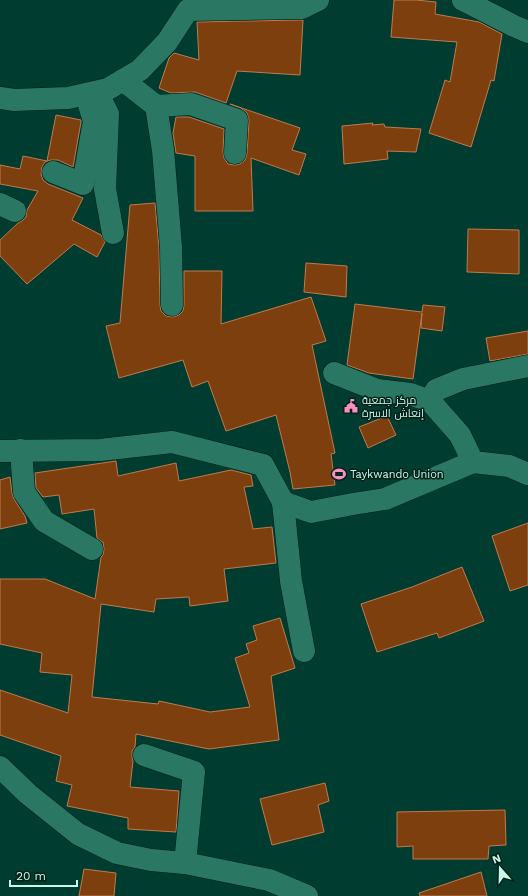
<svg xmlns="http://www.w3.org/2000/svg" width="528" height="896" viewBox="0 0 528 896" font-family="'Work Sans',Cairo,sans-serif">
  <rect width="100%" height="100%" fill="#003d30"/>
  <!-- building -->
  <g fill="#7e3f0f" stroke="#bf7a4f">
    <path d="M394 0H416L436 2 435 14 479 22 502 34 494 81 491 80 471 147 429 133 445 80 450 82 457 42 391 37Z"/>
    <path d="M303 20 300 75 237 71 226 103 195 92 171 93 159 88 169 58 174 53 199 60 197 22Z"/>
    <path d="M230 104 300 128 292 150 306 154 299 175 251 158 253 211H195V156L176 153 173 133 176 117H189L224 129 223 152 224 158 228 164 235 165 240 164 245 160 247 154 249 120 247 113 241 108Z"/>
    <path d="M56 115 81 120V122L73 167 58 160H51L45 162 42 167 41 174 43 180 48 184 83 198 72 220 101 235 105 242 97 257 74 244 27 284 0 256V240L18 223 22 221 26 217 27 210 38 191 0 184V165L20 169 23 156 47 161Z"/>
    <path d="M373 123 372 125 384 124 385 127 421 129 416 152 387 151 388 159 344 164 342 126Z"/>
    <path d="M155 203 159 248 160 305 161 311 166 316 173 317 179 315 183 311 184 305V271H222L221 324 311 297 326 341 312 345 335 453 331 454 335 485 293 489 290 472 276 415 226 431 208 381 192 387 183 360 119 378 106 326 120 323 130 205Z"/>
    <path d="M468 229 519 230V274L467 272Z"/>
    <path d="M306 263 347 266 346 297 304 292Z"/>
    <path d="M355 304 422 312 423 305 445 307 442 331 421 328 422 313 413 379 369 373 347 365Z"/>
    <path d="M528 331V354L490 361 486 338Z"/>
    <path d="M387 416 396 435 368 448 359 427Z"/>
    <path d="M116 461 118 476 176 463 179 481 231 470 251 475 253 486 244 487 253 529 272 527 276 563 224 569 228 601 190 606 189 597 156 599 154 612 101 604 92 697 158 704 159 701 210 712 250 707 235 658 249 653 246 644 257 640 253 626 280 618 295 668 271 676 279 740 209 749 136 734 135 747 132 751V757L133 761 130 787 179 791 176 832 128 829V818L67 806 72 785 56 781 61 756 0 735V690L68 713 72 675 40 672 42 653 0 644V579H45L95 599 101 557 103 555 104 549 103 542H102L97 538 94 509 62 514 59 495 43 497 36 488 35 473Z"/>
    <path d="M10 477 12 493 14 499 25 516 27 523 0 529V480Z"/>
    <path d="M528 523V585L510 591 492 536Z"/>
    <path d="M462 567 484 621 439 638 437 633 377 652 361 604 412 587Z"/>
    <path d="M325 783 329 801 318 805 324 832 272 845 260 799Z"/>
    <path d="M505 810 506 845 489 846 488 859H413V846L397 847V812Z"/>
    <path d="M84 869 116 873 114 896H79Z"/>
    <path d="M481 872 487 896H420L419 893Z"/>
  </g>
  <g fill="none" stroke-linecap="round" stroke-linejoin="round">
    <!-- minor casing -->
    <g stroke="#012119" stroke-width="23">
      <g id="minor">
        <path d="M463 0 514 26 528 32"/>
        <path d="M123 80 156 106 163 150 171 247 172 305"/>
        <path d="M97 92 108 114 105 189 113 233"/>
        <path d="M0 98 14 100 68 98 108 89 140 70 167 42 188 10 302 8 318 0"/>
        <path d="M156 106 191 104 237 120 235 153"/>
        <path d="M53 172 83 184 94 121 89 105"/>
        <path d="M0 204 15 211"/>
        <path d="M334 373 377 390 410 394 430 401 460 435 473 462"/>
        <path d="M430 401 436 390 463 379 528 366"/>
        <path d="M21 450 24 492 44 521 92 549"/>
        <path d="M0 451 100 450 172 442 263 465 283 502 311 512 353 504 385 499 473 462 509 466 528 474"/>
        <path d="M283 502 291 581 304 651"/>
        <path d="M144 755 194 772 185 863"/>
        <path d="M0 767 28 794 78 834 117 853 151 860 185 863 269 880 307 896"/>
      </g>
    </g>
    <!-- minor -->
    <use href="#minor" stroke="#2a7863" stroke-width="22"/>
  </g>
  <!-- icons -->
  <defs>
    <g id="civic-bare" transform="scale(1.08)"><path d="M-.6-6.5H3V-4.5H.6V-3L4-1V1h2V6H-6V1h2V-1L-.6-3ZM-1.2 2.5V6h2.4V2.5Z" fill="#fc8fc1" stroke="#012119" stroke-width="2.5" paint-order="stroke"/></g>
    <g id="stadium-bare" transform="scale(1.08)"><path d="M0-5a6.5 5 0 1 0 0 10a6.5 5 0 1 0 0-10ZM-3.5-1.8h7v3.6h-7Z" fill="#fc8fc1" stroke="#012119" stroke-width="2.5" paint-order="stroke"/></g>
  </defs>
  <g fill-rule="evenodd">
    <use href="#civic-bare" x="351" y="406"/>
    <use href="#stadium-bare" x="339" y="474"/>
  </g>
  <g text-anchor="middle" stroke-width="3" stroke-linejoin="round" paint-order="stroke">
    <!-- poi labels -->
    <g font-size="11" fill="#caf8e8" stroke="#012119" text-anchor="start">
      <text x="362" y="404">مركز جمعية<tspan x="362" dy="13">إنعاش الاسرة</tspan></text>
      <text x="350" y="478">Taykwando Union</text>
    </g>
  </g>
  <!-- north arrow -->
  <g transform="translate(500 868) rotate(340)" stroke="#012119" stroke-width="3" paint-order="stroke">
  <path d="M0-3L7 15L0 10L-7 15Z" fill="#caf8e8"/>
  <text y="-6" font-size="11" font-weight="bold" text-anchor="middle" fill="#caf8e8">N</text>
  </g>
  <!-- scale -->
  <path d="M10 880v6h67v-6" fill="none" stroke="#caf8e8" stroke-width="2"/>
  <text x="16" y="880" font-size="12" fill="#caf8e8" stroke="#012119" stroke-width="3" paint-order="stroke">20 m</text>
</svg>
